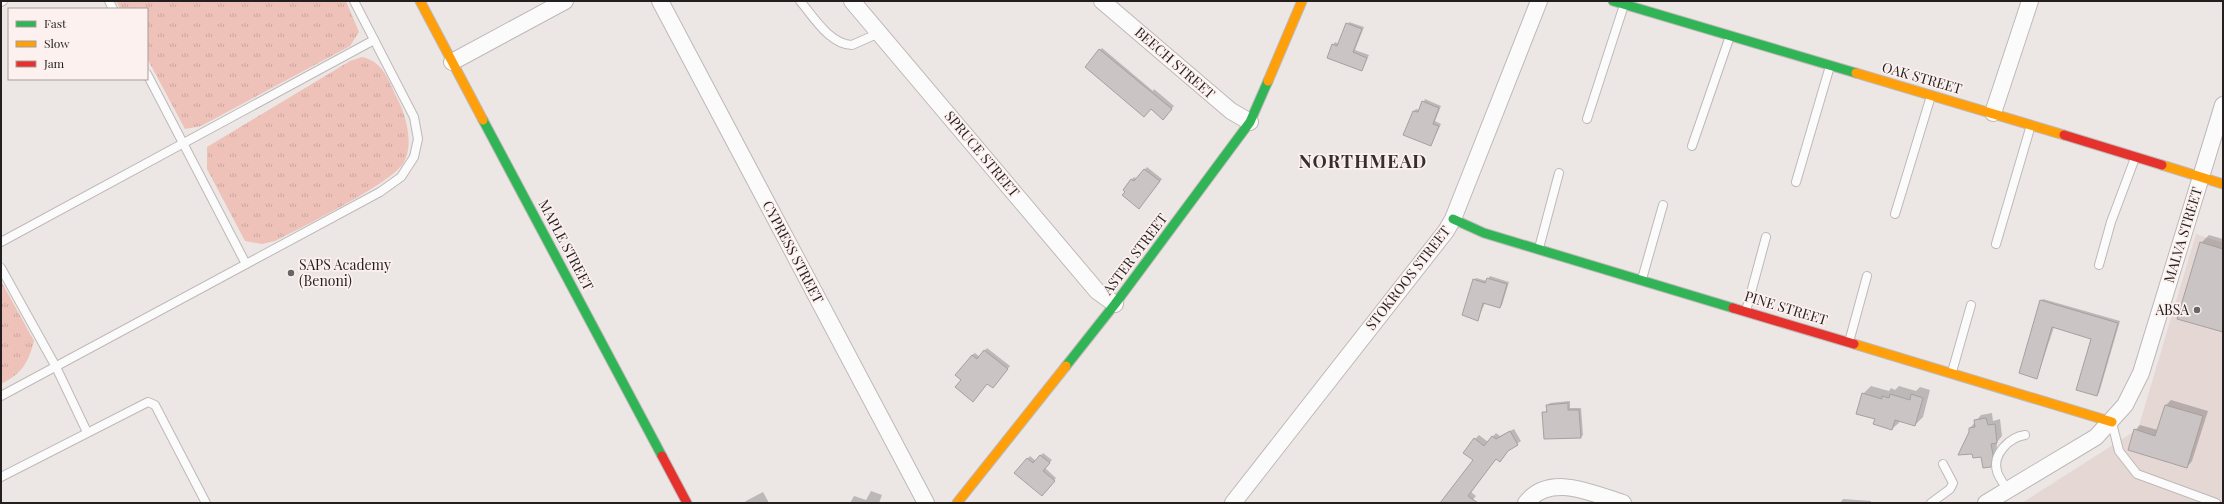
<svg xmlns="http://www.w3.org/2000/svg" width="2224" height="504" viewBox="0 0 2224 504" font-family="'Playfair Display',serif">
  <defs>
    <pattern id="grass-tufts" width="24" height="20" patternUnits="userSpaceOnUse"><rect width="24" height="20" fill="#eec2b8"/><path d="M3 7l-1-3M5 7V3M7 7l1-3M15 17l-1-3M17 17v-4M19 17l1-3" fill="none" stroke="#cca69e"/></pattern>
  </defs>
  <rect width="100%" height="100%" fill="#ece6e5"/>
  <!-- built -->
  <path fill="#e5d7d4" d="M2196 234 2223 243V503H2022L2138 429Z"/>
  <!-- grass -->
  <g fill="url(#grass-tufts)">
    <path d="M116 1H346L359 32 350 46 201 126 185 129 147 58V9H120Z"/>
    <path d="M362 57C384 62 388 80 397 98 406 115 414 144 404 162 393 183 300 228 275 241L262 244 245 241 207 169V147L350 61Z"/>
    <path d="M1 281 34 341C28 364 21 374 1 384Z"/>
  </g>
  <!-- shadow -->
  <g fill="#0003">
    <path d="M1349 22 1364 27 1355 50 1369 55 1362 70 1333 45 1335 42 1339 44Z"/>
    <path d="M1102 48 1153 91 1154 89 1174 106 1165 116 1100 50Z"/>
    <path d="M1425 99 1441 106 1435 121 1441 124 1431 145 1405 134 1414 111 1416 109 1420 110Z"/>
    <path d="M1147 167 1162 179 1141 205 1124 189 1134 177 1137 179Z"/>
    <path d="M2209 235 2223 239V331L2201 243Z"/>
    <path d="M1490 276 1509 282 1502 305 1500 307 1485 303 1478 319 1474 280 1476 278 1487 281Z"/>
    <path d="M2043 299 2120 321 2099 393 2097 395 2092 338 2054 327 2037 378 2041 301Z"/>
    <path d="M987 348 1010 366 995 384 962 380 972 355 975 353 980 357Z"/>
    <path d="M1871 386 1889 391 1891 388 1895 390 1899 386 1916 391 1920 387 1930 390 1923 417 1915 425 1901 421 1892 429 1876 418 1863 394Z"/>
    <path d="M2171 400 2208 411 2192 461 2187 467 2135 430 2140 425 2158 430 2166 405Z"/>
    <path d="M1570 401V408H1581L1583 435 1581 437 1545 438 1543 413 1548 410V405L1550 403Z"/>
    <path d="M1992 413 1993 421 2000 419 2002 436 1997 442 1996 461 1990 466 1982 456 1970 428 1981 415Z"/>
    <path d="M1514 429 1521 441 1496 458 1471 492 1476 496 1470 503H1442L1474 460 1464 452 1475 439 1479 435 1488 442 1496 433 1500 436Z"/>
    <path d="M1043 453 1052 460 1045 468 1056 478 1045 492 1016 473 1030 456 1036 461Z"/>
    <path d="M871 491 882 495 879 503H850L854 496 866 500Z"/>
    <path d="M763 492 769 503H744L746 501Z"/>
    <path d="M1843 499 1871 501V503H1840Z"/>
  </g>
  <!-- building -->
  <g fill="#cac5c4" stroke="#a6a1a1">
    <path d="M1346 23 1362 29 1353 52 1367 58 1362 71 1327 58 1332 44 1337 46Z"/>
    <path d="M1099 49 1172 109 1163 120 1151 109 1144 117 1085 67Z"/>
    <path d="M1422 101 1439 108 1433 124 1439 126 1431 146 1403 135 1413 111 1418 112Z"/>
    <path d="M1144 169 1160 181 1139 209 1122 195 1125 192 1123 190 1131 179 1134 181Z"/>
    <path d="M2200 242 2223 249V332L2177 319Z"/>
    <path d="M1487 278 1507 284 1500 308 1483 303 1478 321 1462 315 1473 279 1485 283Z"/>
    <path d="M2040 300 2118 323 2097 396 2076 390 2091 339 2052 327 2037 379 2019 373Z"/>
    <path d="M984 350 1008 369 993 388 987 384 973 402 955 387 961 380 955 375 972 355 977 359Z"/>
    <path d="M1862 393 1882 399V396L1889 398 1890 394 1910 400 1911 394 1923 398 1915 426 1895 420 1892 430 1873 424 1875 419 1856 414Z"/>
    <path d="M1568 403V410H1579L1581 438 1544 439 1542 412H1547L1546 405Z"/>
    <path d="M2165 405 2203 416 2187 468 2128 450 2134 429 2155 436Z"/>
    <path d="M1986 418 1988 425 1995 424 1997 443 1991 444 1993 455 1991 467 1983 468 1981 457 1973 458 1972 454 1958 455 1969 432V428L1975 427 1974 420Z"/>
    <path d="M1510 431 1518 445 1508 451 1500 462 1496 459 1468 496 1478 503H1440L1473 460 1463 453 1474 438 1484 446 1492 436 1496 439Z"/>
    <path d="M1040 455 1050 463 1043 471 1055 481 1042 496 1014 473 1027 458 1033 463Z"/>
  </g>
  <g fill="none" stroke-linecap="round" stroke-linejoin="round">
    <!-- lane casing -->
    <g stroke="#beb9b8" stroke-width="10">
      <g id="lane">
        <path d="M109 1 113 9"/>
        <path d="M800 1C813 16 830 45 852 45L879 33"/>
        <path d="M1 2 3 1"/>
        <path d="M147 74 246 264"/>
        <path d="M1587 119 1624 5"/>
        <path d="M1692 146 1730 36"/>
        <path d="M1796 182 1830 66"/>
        <path d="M1895 214 1931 96"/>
        <path d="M1 242 374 40"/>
        <path d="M1996 244 2031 125"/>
        <path d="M1539 248 1559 173"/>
        <path d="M2099 265 2111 222 2135 158"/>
        <path d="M1 268 56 367 87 432"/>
        <path d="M1642 279 1663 205"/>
        <path d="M1746 311 1766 237"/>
        <path d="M1849 342 1867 276"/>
        <path d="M1952 372 1971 305"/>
        <path d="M1 396 380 192 401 177 414 157 418 139 414 117 354 1"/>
        <path d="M2112 423 2119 451 2137 474 2216 503"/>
        <path d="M1 477 148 402 155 405 206 503"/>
        <path d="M2008 490C2004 484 1998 477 1997 471 1992 454 2010 437 2025 435"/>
        <path d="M1931 503 1950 489 1953 483 1943 464"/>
      </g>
    </g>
    <!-- street casing -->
    <g stroke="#beb9b8" stroke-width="18">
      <g id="street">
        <path d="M660 1 926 503"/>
        <path d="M852 1 1097 291 1115 304"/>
        <path d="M1102 1 1231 111 1250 122"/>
        <path d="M452 62 565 1"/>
        <path d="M1993 113 2030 1"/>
        <path d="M1233 503 1446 231 1453 219 1539 1"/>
        <path d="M1526 503C1550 472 1593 494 1623 503"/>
        <path d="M1986 503 2096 437 2125 405 2141 373 2223 105"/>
      </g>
    </g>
    <!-- fast casing -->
    <g stroke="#beb9b8" stroke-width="11">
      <g id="fast">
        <path d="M1613 1 1856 73"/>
        <path d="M483 120 662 456"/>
        <path d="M1453 219 1484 233 1733 308"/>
        <path d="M1066 366 1115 304 1250 122 1268 81"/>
      </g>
    </g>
    <!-- slow casing -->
    <g stroke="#beb9b8" stroke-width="11">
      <g id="slow">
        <path d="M420 1 483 120"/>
        <path d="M1856 73 2064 135"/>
        <path d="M1268 81 1302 1"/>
        <path d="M2162 165 2223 184"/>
        <path d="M1854 344 2112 422"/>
        <path d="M957 503 1066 366"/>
      </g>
    </g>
    <!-- jam casing -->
    <g stroke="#beb9b8" stroke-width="11">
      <g id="jam">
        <path d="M2064 135 2162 165"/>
        <path d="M1733 308 1854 344"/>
        <path d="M662 456 687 503"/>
      </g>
    </g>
    <!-- lane -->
    <use href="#lane" stroke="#fcfbfb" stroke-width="8"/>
    <!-- street -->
    <use href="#street" stroke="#fcfbfb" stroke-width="16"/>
    <!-- fast -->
    <use href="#fast" stroke="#30b455" stroke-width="9"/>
    <!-- slow -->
    <use href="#slow" stroke="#ff9f0a" stroke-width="9"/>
    <!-- jam -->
    <use href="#jam" stroke="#e5322d" stroke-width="9"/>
  </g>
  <!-- markers -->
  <g fill="#696564" stroke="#fcf1ef" stroke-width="1.5">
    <circle cx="291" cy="273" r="4"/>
    <circle cx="2197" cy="310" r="4"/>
  </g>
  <g text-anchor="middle" stroke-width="3.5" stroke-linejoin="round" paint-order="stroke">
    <!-- street labels -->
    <g font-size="14" fill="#231f1e" stroke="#fcf1ef">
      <text transform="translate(1175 63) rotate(41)" y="5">BEECH STREET</text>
      <text transform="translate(1922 78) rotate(16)" y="5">OAK STREET</text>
      <text transform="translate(982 154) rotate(50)" y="5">SPRUCE STREET</text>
      <text transform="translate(2183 235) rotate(-73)" y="5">MALVA STREET</text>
      <text transform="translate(566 245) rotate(62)" y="5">MAPLE STREET</text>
      <text transform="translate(793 252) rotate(62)" y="5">CYPRESS STREET</text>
      <text transform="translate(1135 254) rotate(-53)" y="5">ASTER STREET</text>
      <text transform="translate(1408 278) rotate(-52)" y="5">STOKROOS STREET</text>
      <text transform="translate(1786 308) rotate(17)" y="5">PINE STREET</text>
    </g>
    <!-- poi labels -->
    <g font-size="14" fill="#231f1e" stroke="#fcf1ef" text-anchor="start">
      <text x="299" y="270">SAPS Academy<tspan x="299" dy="16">(Benoni)</tspan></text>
      <text x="2189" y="315" text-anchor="end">ABSA</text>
    </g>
    <!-- district labels -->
    <g font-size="18" font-weight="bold" letter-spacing="1" fill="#372f2d" stroke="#fcf1ef">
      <text x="1363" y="168">NORTHMEAD</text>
    </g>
  </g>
  <!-- border -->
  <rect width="2224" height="504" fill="none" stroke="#231f1e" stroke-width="4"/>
  <!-- legend -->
  <rect x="8" y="8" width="140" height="72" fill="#fcf1ef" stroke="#a59d9b"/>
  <rect x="16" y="21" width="20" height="6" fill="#30b455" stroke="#a59d9b"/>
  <text x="44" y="28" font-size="12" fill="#231f1e">Fast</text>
  <rect x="16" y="41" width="20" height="6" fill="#ff9f0a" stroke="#a59d9b"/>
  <text x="44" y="48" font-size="12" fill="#231f1e">Slow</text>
  <rect x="16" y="61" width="20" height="6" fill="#e5322d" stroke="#a59d9b"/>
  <text x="44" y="68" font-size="12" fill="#231f1e">Jam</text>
</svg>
